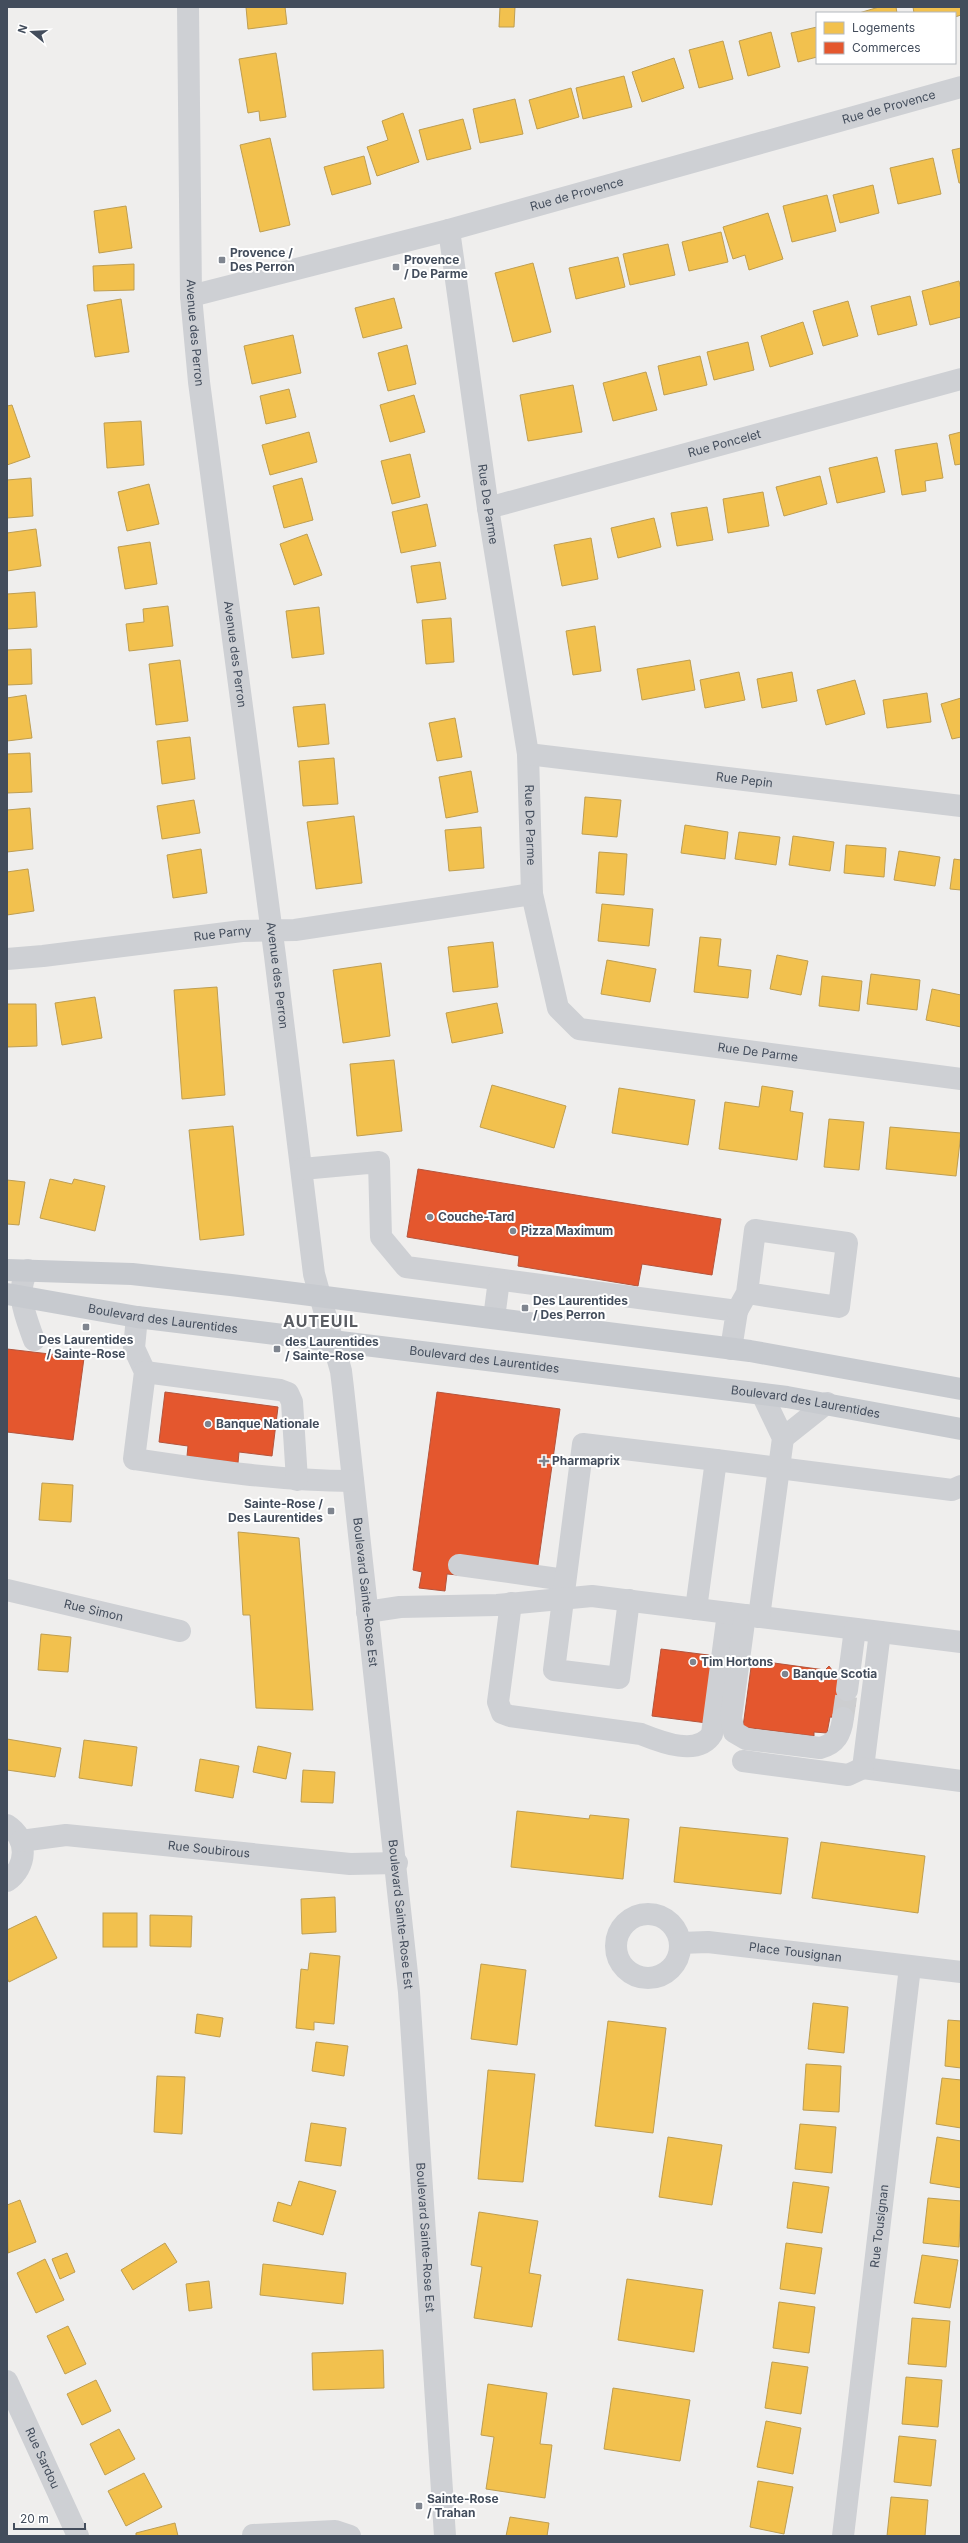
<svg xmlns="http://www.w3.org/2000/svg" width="968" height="2543" viewBox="0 0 968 2543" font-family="Inter,sans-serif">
  <rect width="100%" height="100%" fill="#efeeed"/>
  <!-- homes -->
  <g fill="#f2c14e" stroke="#be9e52">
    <path d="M246 7H285L287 24 248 29Z"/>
    <path d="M500 7H515L514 27H499Z"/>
    <path d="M879 7H896L897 13H859Z"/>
    <path d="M913 7H961V15L955 17V13H914Z"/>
    <path d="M817 27V57L798 62 791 33Z"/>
    <path d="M771 32 780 67 748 76 739 41Z"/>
    <path d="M723 41 733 79 699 88 689 50Z"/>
    <path d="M276 53 286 117 260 121 259 111 248 113 239 59Z"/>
    <path d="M674 58 684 88 642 102 632 72Z"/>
    <path d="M624 76 632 107 583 119 576 88Z"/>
    <path d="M571 88 579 117 537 129 529 100Z"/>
    <path d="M515 99 523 134 480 143 473 109Z"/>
    <path d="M403 113 419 162 377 176 367 147 388 140 382 121Z"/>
    <path d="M463 119 471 149 427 160 419 130Z"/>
    <path d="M270 138 290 225 260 232 240 145Z"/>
    <path d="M961 148V183H959L952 150Z"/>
    <path d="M364 156 371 184 332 195 324 167Z"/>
    <path d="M933 158 941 194 898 204 890 168Z"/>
    <path d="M873 185 879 213 840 223 833 195Z"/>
    <path d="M827 195 836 231 792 242 783 206Z"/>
    <path d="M126 206 132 248 99 253 94 211Z"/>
    <path d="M768 213 783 259 749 270 745 255 733 259 723 227Z"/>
    <path d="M721 232 728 262 689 271 682 242Z"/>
    <path d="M668 244 675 275 630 285 623 254Z"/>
    <path d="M618 257 625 287 576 299 569 268Z"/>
    <path d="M533 263 551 332 513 342 495 273Z"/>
    <path d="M134 264V290L94 291 93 266Z"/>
    <path d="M959 281 961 290V317L930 325 922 291Z"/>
    <path d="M910 296 917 325 878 335 871 306Z"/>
    <path d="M394 298 402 328 363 338 355 308Z"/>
    <path d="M121 299 129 352 95 357 87 305Z"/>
    <path d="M848 301 858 336 823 346 813 311Z"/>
    <path d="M803 322 813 354 770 367 761 336Z"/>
    <path d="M293 335 301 373 252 384 244 346Z"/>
    <path d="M748 342 754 370 714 380 707 352Z"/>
    <path d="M407 345 416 384 388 391 378 353Z"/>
    <path d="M700 356 707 385 664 395 658 366Z"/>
    <path d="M646 372 657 410 613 421 603 383Z"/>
    <path d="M573 385 582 432 528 441 520 395Z"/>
    <path d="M289 389 296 417 266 424 260 396Z"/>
    <path d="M414 395 425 432 390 442 380 405Z"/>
    <path d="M12 405 30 457 7 465V406Z"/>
    <path d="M141 421 144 465 107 468 104 423Z"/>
    <path d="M309 432 317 462 270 475 262 445Z"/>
    <path d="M961 432V464L955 465 949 435Z"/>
    <path d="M937 443 943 478 925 481 926 491 902 495 895 450Z"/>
    <path d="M410 454 420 497 392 504 381 461Z"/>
    <path d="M877 457 885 492 837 503 829 468Z"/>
    <path d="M820 476 827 504 784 516 776 487Z"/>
    <path d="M31 478 33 516 7 518V480Z"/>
    <path d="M302 478 313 520 284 528 273 486Z"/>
    <path d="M149 484 159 524 127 531 118 492Z"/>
    <path d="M763 492 769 526 728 533 723 499Z"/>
    <path d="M427 504 436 546 401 553 392 512Z"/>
    <path d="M707 507 713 540 677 546 671 513Z"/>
    <path d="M654 518 661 547 618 558 611 528Z"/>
    <path d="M36 529 41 566 7 571V533Z"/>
    <path d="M307 534 322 575 294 585 280 544Z"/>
    <path d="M591 538 598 579 562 586 554 545Z"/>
    <path d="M150 542 157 584 125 589 118 547Z"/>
    <path d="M440 562 446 599 417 603 411 566Z"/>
    <path d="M35 592 37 627 7 629V594Z"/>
    <path d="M168 606 173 646 129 651 126 624 144 622 143 609Z"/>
    <path d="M319 607 324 654 292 658 286 611Z"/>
    <path d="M451 618 454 662 426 664 422 620Z"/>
    <path d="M595 626 601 671 573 675 566 631Z"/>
    <path d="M31 649 32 684 7 685V650Z"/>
    <path d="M180 660 188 721 156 725 149 664Z"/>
    <path d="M690 660 695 690 642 700 637 669Z"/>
    <path d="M739 672 745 700 705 708 700 680Z"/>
    <path d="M792 672 797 701 762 708 757 679Z"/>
    <path d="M855 680 865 714 826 725 817 690Z"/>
    <path d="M927 693 931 722 887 728 883 700Z"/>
    <path d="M26 695 32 738 7 741V698Z"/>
    <path d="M961 698V737L952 739 941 704Z"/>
    <path d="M325 704 329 744 298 747 293 707Z"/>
    <path d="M455 718 462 757 437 761 429 723Z"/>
    <path d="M190 737 195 779 162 784 157 741Z"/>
    <path d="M30 753 32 792 7 793V754Z"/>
    <path d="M334 758 338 804 303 806 299 761Z"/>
    <path d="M471 771 478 812 446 818 439 777Z"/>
    <path d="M585 797 621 800 617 837 582 834Z"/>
    <path d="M194 800 200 833 162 839 157 806Z"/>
    <path d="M30 808 33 849 7 852V810Z"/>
    <path d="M354 816 362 883 316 889 307 822Z"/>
    <path d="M685 825 728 832 725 859 681 853Z"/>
    <path d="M481 827 484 868 449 871 445 830Z"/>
    <path d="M739 832 780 837 776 865 735 859Z"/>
    <path d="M793 836 834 842 830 871 789 865Z"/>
    <path d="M846 845 886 848 884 877 844 873Z"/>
    <path d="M201 849 207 893 173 898 167 855Z"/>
    <path d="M899 851 940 857 935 886 894 880Z"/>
    <path d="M599 852 627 854 624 895 596 893Z"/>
    <path d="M954 859 961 860V890L950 889Z"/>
    <path d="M28 869 34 911 7 915V872Z"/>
    <path d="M602 904 653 909 649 946 598 941Z"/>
    <path d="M700 937 721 939 718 966 751 970 748 998 694 992Z"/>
    <path d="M493 942 498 987 453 992 448 947Z"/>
    <path d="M777 955 808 961 801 995 770 989Z"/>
    <path d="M607 960 656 969 650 1002 601 994Z"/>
    <path d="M381 963 390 1036 343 1043 333 970Z"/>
    <path d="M871 974 920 980 917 1010 867 1004Z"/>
    <path d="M822 976 862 981 859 1011 819 1006Z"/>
    <path d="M217 987 225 1095 182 1099 174 990Z"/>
    <path d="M932 989 961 995V1027L926 1020Z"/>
    <path d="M95 997 102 1038 62 1045 55 1003Z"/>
    <path d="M497 1003 503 1033 452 1043 446 1013Z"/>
    <path d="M7 1004H36L37 1046 7 1047Z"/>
    <path d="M394 1060 402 1131 357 1136 350 1064Z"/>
    <path d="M492 1085 566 1106 554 1148 480 1127Z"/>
    <path d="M762 1086 793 1091 790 1111 803 1113 797 1160 719 1149 725 1102 759 1107Z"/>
    <path d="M619 1088 695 1100 688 1145 612 1133Z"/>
    <path d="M829 1119 864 1122 859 1170 824 1167Z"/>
    <path d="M233 1126 244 1235 200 1240 189 1130Z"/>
    <path d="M890 1127 961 1133 956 1176 886 1169Z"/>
    <path d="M50 1179 72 1184 74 1179 105 1186 95 1231 40 1218Z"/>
    <path d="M7 1180 25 1182 19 1225 7 1224Z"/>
    <path d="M42 1483 73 1485 71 1522 39 1520Z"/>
    <path d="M238 1532 299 1538 313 1710 256 1708 250 1615H243Z"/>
    <path d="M41 1634 71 1637 68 1672 38 1670Z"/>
    <path d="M7 1739 61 1748 55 1777 7 1770Z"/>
    <path d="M84 1740 137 1747 132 1786 79 1778Z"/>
    <path d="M258 1746 291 1753 286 1779 253 1772Z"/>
    <path d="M200 1759 239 1766 233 1798 195 1791Z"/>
    <path d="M303 1770 335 1772 333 1803 301 1802Z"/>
    <path d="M517 1811 589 1819 590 1815 629 1819 623 1879 511 1867Z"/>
    <path d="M680 1827 788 1838 781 1894 674 1882Z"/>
    <path d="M821 1842 925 1856 918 1913 812 1898Z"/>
    <path d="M335 1897 336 1932 302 1934 301 1899Z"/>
    <rect x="103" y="1913" width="34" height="34"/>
    <path d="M150 1915 192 1916 191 1947 150 1946Z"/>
    <path d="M36 1916 57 1958 9 1982 7 1978V1930Z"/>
    <path d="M310 1953 340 1956 334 2024 314 2022V2030L296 2028 301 1969 308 1970Z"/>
    <path d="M481 1964 526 1970 517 2045 471 2039Z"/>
    <path d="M813 2003 848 2007 844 2053 808 2049Z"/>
    <path d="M197 2014 223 2018 220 2037 195 2033Z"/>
    <path d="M948 2020 961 2021V2068L945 2066Z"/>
    <path d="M608 2021 666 2028 653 2133 595 2126Z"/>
    <path d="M316 2042 348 2046 344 2076 312 2071Z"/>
    <path d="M806 2064 841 2066 839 2112 803 2110Z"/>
    <path d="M488 2070 535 2074 523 2182 478 2179Z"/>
    <path d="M157 2076 185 2077 182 2134 154 2132Z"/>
    <path d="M942 2078 961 2080V2128L936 2124Z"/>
    <path d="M311 2123 346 2128 341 2166 305 2161Z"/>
    <path d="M800 2124 836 2127 832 2173 795 2169Z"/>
    <path d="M668 2137 722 2145 712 2205 659 2197Z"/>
    <path d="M937 2137 961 2141V2188L930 2183Z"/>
    <path d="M299 2181 336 2191 323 2235 273 2221 278 2202 291 2206Z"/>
    <path d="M793 2182 829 2187 822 2233 787 2228Z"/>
    <path d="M928 2198 961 2201 959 2247 923 2243Z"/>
    <path d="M20 2200 36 2242 8 2253 7 2205Z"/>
    <path d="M479 2212 538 2221 529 2273 541 2275 532 2327 474 2318 482 2267 471 2265Z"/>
    <path d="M165 2243 177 2262 133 2290 121 2270Z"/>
    <path d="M786 2243 822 2248 815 2294 780 2289Z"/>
    <path d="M67 2253 75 2272 60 2279 52 2259Z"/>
    <path d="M922 2255 958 2260 950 2308 914 2303Z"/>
    <path d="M45 2259 64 2300 36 2313 17 2273Z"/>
    <path d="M263 2264 346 2273 343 2304 260 2295Z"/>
    <path d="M627 2279 703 2290 694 2352 618 2340Z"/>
    <path d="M209 2281 212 2308 189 2311 186 2284Z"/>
    <path d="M779 2302 815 2307 809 2353 773 2348Z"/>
    <path d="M912 2318 950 2321 946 2367 908 2364Z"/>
    <path d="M68 2326 86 2364 65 2374 47 2336Z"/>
    <path d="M383 2350 384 2388 313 2390 312 2353Z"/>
    <path d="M772 2362 808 2367 801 2414 765 2408Z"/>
    <path d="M906 2377 942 2380 938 2427 902 2424Z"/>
    <path d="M96 2380 111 2411 82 2425 67 2394Z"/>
    <path d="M488 2384 547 2393 540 2444 552 2445 545 2498 486 2489 494 2437 481 2435Z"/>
    <path d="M613 2388 690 2400 680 2461 604 2449Z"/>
    <path d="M766 2421 801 2428 793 2474 757 2467Z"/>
    <path d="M119 2429 135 2459 105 2475 90 2444Z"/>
    <path d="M899 2436 936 2440 931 2486 894 2482Z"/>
    <path d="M144 2473 162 2507 126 2526 108 2491Z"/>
    <path d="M758 2481 793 2487 784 2534 750 2527Z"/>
    <path d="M891 2497 928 2500 925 2536H887Z"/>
    <path d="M510 2517 549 2523 547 2536H506Z"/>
    <path d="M175 2523 178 2536H136V2533Z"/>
  </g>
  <!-- shops -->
  <g fill="#e4572e" stroke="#b4543c">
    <path d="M418 1169 721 1219 712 1275 642 1264 638 1286 518 1266 519 1256 407 1237Z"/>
    <path d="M7 1349 84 1358 73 1440 7 1432Z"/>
    <path d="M165 1392 278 1407 272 1456 239 1452 238 1463 187 1456 188 1446 159 1442Z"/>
    <path d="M437 1392 560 1409 538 1565 458 1575 447 1574 445 1591 419 1588 422 1572 413 1570Z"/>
    <path d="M661 1649 716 1656 707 1723 652 1716Z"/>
    <path d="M752 1660 825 1670 829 1666 853 1698 855 1705 853 1715 843 1718 830 1717 827 1733 814 1732V1736L743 1727Z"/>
  </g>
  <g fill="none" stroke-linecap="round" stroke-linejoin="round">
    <!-- minor-tunnel -->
    <path stroke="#cdced0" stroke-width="22" stroke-dasharray="22 11" stroke-linecap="butt" d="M843 1718 847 1690"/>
    <!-- minor -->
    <g stroke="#ced0d4" stroke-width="22">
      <path id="s1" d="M188 7 191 296 199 382 275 956 314 1274 341 1371 343 1388 409 1992 445 2536"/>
      <path id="s2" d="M449 230 488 508 528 754 532 894 558 1008 579 1029 961 1079"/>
      <path id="s3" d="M191 296 449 230 961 87"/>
      <path id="s4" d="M488 508 961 379"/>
      <path id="s5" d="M528 754 961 806"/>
      <path id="s6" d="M7 959 43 956 242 931 295 930 532 894"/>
      <path d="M302 1169 379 1162 381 1237 406 1267 737 1311 731 1349"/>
      <path d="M28 1270C14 1292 26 1317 34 1340"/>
      <path d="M737 1311 747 1293 839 1307 847 1243 755 1230 747 1293"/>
      <path d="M137 1317 134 1348 145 1372 134 1459C207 1470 279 1481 353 1481"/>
      <path d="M494 1318 499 1280"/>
      <path d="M145 1372 280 1390 288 1393 292 1402 297 1480"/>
      <path d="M783 1438 827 1403"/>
      <path d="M459 1565 565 1580"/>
      <path id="s7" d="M7 1590 180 1631"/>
      <path d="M629 1600 619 1678 554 1670 583 1444 716 1460"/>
      <path d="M511 1603 498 1702 502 1713 510 1716 641 1734C661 1742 698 1757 712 1734L728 1613"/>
      <path d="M696 1609 716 1460 952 1490 961 1486"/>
      <path d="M367 1612 400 1607 497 1605 592 1596 961 1642"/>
      <path d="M745 1615 731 1718 734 1732 746 1739 820 1748C836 1744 841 1734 843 1718"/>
      <path d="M759 1617 783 1438 762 1394"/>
      <path d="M880 1632 863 1768 961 1781"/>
      <path d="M847 1690 855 1629"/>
      <path d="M743 1761 848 1775 863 1768"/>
      <path d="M7 1825C29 1839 27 1867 7 1881"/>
      <path id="s8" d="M21 1841 66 1835 350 1864 397 1863"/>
      <circle cx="648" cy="1946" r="32"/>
      <path id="s9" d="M680 1943 708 1942 961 1972"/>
      <path id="s10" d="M7 2381 78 2536"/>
      <path d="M253 2535 335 2531 350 2536"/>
      <path id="s11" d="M843 2536 910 1967"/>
    </g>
    <!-- major -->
    <g stroke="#c7cacf" stroke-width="22">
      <path d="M7 1270 132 1274 231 1285 750 1351 961 1389"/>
      <path id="s12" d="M7 1294 137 1317 787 1397 961 1429"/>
    </g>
  </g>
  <!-- markers -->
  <g fill="#7f858f" stroke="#fff" stroke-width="1.5">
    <rect x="218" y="256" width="8" height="8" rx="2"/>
    <rect x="392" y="263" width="8" height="8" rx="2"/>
    <circle cx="430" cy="1217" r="4"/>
    <circle cx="513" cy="1231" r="4"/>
    <rect x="521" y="1304" width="8" height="8" rx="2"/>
    <rect x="82" y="1323" width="8" height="8" rx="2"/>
    <rect x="273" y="1345" width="8" height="8" rx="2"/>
    <circle cx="208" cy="1424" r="4"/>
    <path d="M542 1455h4v4h4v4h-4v4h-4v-4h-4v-4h4z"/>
    <rect x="327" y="1507" width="8" height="8" rx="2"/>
    <circle cx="693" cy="1662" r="4"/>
    <circle cx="785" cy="1674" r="4"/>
    <rect x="415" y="2502" width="8" height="8" rx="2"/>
  </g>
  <g text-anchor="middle" stroke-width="4" stroke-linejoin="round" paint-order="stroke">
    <!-- street labels -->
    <g font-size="12" fill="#434d5c" stroke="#fff">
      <text dy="4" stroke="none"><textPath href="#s3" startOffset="723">Rue de Provence</textPath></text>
      <text dy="4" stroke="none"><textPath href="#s3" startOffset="399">Rue de Provence</textPath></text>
      <text dy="4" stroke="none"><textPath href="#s1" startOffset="326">Avenue des Perron</textPath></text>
      <text dy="4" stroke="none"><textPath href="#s4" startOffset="245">Rue Poncelet</textPath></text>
      <text dy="4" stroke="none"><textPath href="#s2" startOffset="277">Rue De Parme</textPath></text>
      <text dy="4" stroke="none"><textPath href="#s1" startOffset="650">Avenue des Perron</textPath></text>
      <text dy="4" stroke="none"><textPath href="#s5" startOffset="218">Rue Pepin</textPath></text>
      <text dy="4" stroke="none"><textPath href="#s2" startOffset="601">Rue De Parme</textPath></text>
      <text dy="4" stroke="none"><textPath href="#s6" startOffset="217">Rue Parny</textPath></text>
      <text dy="4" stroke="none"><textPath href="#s1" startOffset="974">Avenue des Perron</textPath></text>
      <text dy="4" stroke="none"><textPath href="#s2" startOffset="997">Rue De Parme</textPath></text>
      <text dy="4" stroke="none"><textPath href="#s12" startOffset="158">Boulevard des Laurentides</textPath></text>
      <text dy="4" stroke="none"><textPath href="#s12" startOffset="482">Boulevard des Laurentides</textPath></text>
      <text dy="4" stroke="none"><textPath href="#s12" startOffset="806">Boulevard des Laurentides</textPath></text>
      <text dy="4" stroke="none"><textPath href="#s1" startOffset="1598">Boulevard Sainte-Rose Est</textPath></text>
      <text dy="4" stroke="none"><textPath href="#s7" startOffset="89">Rue Simon</textPath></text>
      <text dy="4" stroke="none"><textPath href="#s8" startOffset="189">Rue Soubirous</textPath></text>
      <text dy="4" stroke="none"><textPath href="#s1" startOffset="1922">Boulevard Sainte-Rose Est</textPath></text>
      <text dy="4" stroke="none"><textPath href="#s9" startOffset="116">Place Tousignan</textPath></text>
      <text dy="4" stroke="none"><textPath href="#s11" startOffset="312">Rue Tousignan</textPath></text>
      <text dy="4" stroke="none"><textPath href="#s1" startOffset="2246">Boulevard Sainte-Rose Est</textPath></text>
      <text dy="4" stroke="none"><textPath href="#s10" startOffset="85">Rue Sardou</textPath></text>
    </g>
    <!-- poi labels -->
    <g font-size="12" font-weight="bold" fill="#434d5c" stroke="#fff" text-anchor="start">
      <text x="230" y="257">Provence /<tspan x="230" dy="14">Des Perron</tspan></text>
      <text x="404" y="264">Provence<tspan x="404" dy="14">/ De Parme</tspan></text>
      <text x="438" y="1221">Couche-Tard</text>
      <text x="521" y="1235">Pizza Maximum</text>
      <text x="533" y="1305">Des Laurentides<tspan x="533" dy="14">/ Des Perron</tspan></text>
      <text x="86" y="1344" text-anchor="middle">Des Laurentides<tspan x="86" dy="14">/ Sainte-Rose</tspan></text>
      <text x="285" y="1346">des Laurentides<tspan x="285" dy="14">/ Sainte-Rose</tspan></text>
      <text x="216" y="1428">Banque Nationale</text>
      <text x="552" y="1465">Pharmaprix</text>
      <text x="323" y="1508" text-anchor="end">Sainte-Rose /<tspan x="323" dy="14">Des Laurentides</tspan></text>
      <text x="701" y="1666">Tim Hortons</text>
      <text x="793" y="1678">Banque Scotia</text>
      <text x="427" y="2503">Sainte-Rose<tspan x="427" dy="14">/ Trahan</tspan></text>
    </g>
    <!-- district labels -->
    <g font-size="16" font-weight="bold" letter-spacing="1" fill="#595c62" stroke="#fff">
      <text x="321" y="1327">AUTEUIL</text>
    </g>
  </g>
  <!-- border -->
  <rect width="968" height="2543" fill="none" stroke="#434d5c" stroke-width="16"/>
  <!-- legend -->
  <rect x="816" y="12" width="140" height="52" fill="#ffffff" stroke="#b4b8be"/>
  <rect x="824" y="22" width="20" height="12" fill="#f2c14e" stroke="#b4b8be"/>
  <text x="852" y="32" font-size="12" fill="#434d5c">Logements</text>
  <rect x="824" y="42" width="20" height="12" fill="#e4572e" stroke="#b4b8be"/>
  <text x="852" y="52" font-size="12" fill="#434d5c">Commerces</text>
  <!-- north arrow -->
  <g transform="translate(32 32) rotate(288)" stroke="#ffffff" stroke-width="3" paint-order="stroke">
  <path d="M0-3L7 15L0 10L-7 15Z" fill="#434d5c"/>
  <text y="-6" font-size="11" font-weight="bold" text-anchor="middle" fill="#434d5c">N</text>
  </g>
  <!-- scale -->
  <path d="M14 2523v6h71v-6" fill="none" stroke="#434d5c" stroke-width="2"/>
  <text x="20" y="2523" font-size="12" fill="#434d5c" stroke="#ffffff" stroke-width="3" paint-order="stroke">20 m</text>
</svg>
